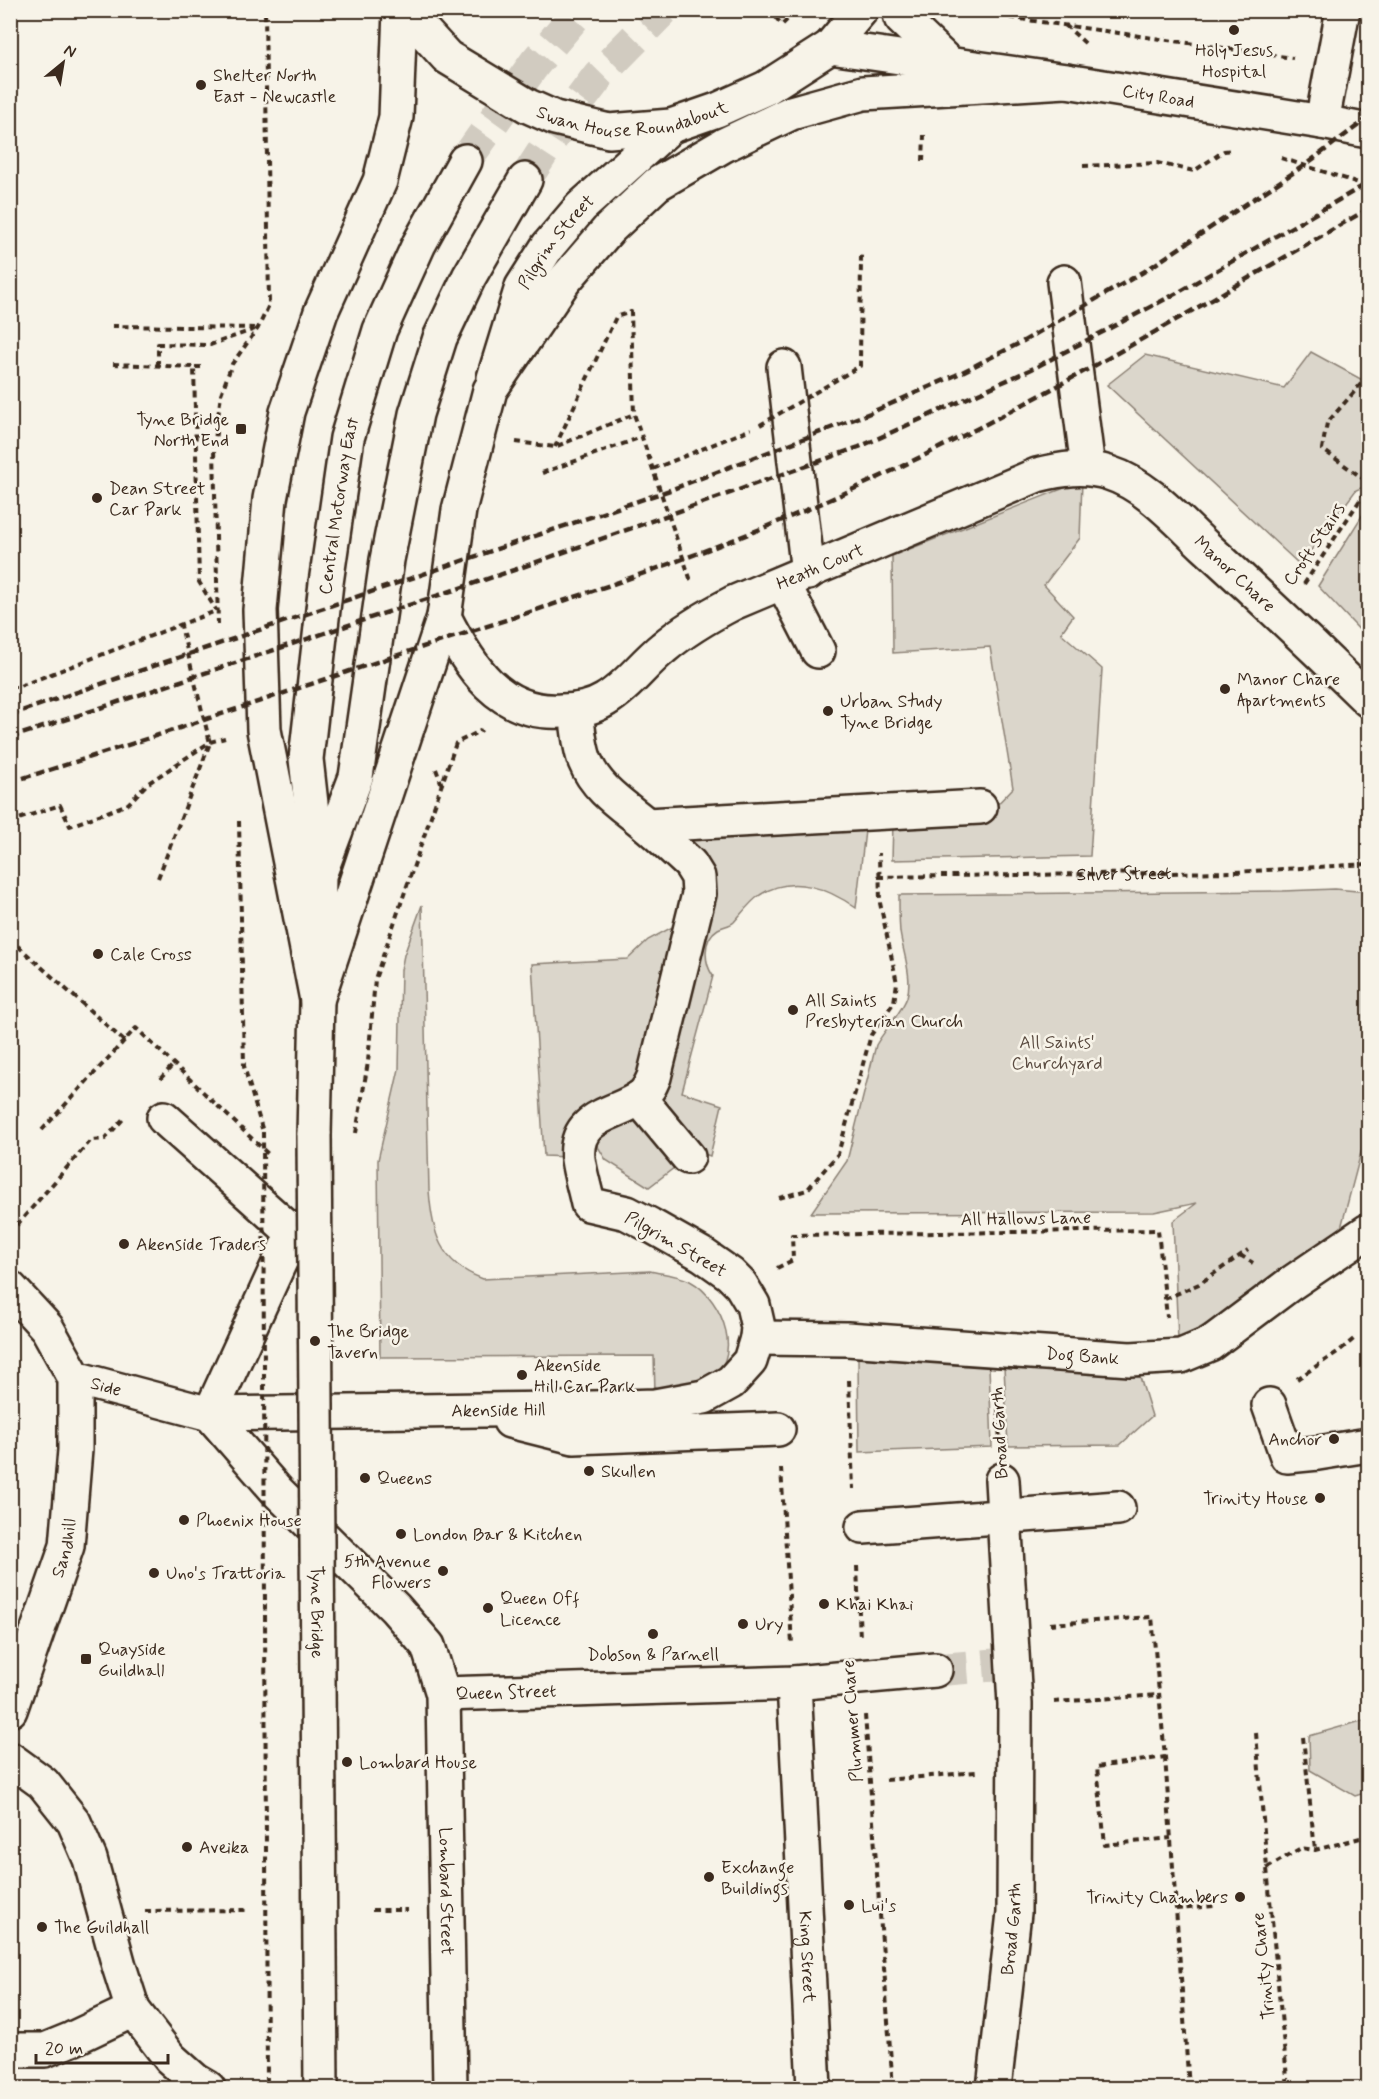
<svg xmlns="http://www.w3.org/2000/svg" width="1379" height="2099" viewBox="0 0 1379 2099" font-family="Mynerve,sans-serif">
  <rect width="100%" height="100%" fill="#f7f3e8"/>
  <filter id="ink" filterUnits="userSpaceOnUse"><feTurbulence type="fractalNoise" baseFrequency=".0167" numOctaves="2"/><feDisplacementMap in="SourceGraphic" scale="12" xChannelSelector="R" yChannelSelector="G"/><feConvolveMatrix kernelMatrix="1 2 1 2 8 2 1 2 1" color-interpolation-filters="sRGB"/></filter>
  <g filter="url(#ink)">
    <!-- green -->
    <g fill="#dbd6cb" stroke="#8b8074" stroke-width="1.5">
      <path d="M1311 352 1368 383V485L1356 490 1300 565 1107 385 1145 355 1284 388Z"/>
      <path d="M1082 481 1080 538 1044 585 1073 616 1061 633 1102 669 1090 856 892 860 893 822 990 812 1013 788 990 647 893 653 892 556Z"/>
      <path d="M1368 506V639L1318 586Z"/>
      <path d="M866 822 856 908C828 888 792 874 760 895 750 902 742 913 734 922 730 926 723 926 718 929 702 939 704 963 713 976L682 1092 722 1105 710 1156 696 1151 649 1187 606 1160 597 1145 581 1139 568 1157 544 1156 532 964 628 959 648 940 708 908 686 841 692 832Z"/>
      <path d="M1335 889 1368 892V1126L1341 1228 1339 1232 1225 1314 1178 1340 1173 1221 1197 1203 1154 1212 811 1213 847 1161 876 1045C885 1029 902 1012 907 997 913 977 903 953 900 932 899 920 899 907 899 895L1283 891Z"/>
      <path d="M422 905 429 1190C432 1232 439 1263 483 1279L650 1271C663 1274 678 1275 690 1281 724 1299 747 1363 704 1382 690 1389 670 1390 655 1393L654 1356 380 1357 378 1160 399 1069 401 970 404 955Z"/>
      <path d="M858 1358 989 1366 992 1447 859 1452Z"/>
      <path d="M1004 1367 1140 1377 1152 1416 1120 1445 1008 1446Z"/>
      <path d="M1368 1719V1792L1355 1796 1310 1770 1309 1736Z"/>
    </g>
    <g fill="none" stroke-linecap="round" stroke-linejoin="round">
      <!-- minor-tunnel -->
      <path stroke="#d1cbc0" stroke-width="33" stroke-dasharray="33 16" stroke-linecap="butt" d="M935 1670 994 1665"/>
      <!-- highway-tunnel -->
      <g stroke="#d1cbc0" stroke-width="33" stroke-dasharray="33 16" stroke-linecap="butt">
        <path d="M465 161 535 63 580 10"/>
        <path d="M525 180 554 135 599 75 663 10"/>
      </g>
      <!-- minor casing -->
      <g stroke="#3b2a1e" stroke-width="38">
        <g id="minor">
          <path d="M1322 122 1343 10"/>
          <path d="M1064 282 1088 468"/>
          <path d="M784 367 808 573"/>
          <path id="s2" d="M494 378 522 287 548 246 581 207 671 126"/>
          <path d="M783 583 818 651"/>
          <path id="s3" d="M444 617C469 666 499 715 561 711 576 711 592 708 605 700 627 687 643 664 663 648 684 630 708 616 733 603L1037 475C1061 469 1084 465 1109 473 1147 485 1177 520 1206 547 1261 597 1315 648 1368 700"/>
          <path d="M647 825 980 807"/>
          <path d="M639 1098 688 1157"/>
          <path d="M164 1118 293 1233 210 1414"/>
          <path id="s4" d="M10 1288 47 1328 75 1378 210 1414 560 1409 655 1406 704 1397 731 1382 750 1361 757 1338 758 1327 753 1305 741 1285 730 1274 703 1255 650 1225 627 1213 588 1204C585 1189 580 1174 578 1159 573 1113 619 1115 642 1096 648 1091 651 1084 654 1077L699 894 698 877 690 864C677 852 663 839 649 827 626 807 597 791 585 761 579 746 578 726 576 710"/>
          <path id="s5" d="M757 1338 847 1339 1130 1359 1181 1356 1210 1344 1290 1284 1368 1231"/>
          <path d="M1269 1405 1287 1456 1318 1453 1368 1445"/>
          <path id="s6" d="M210 1414 278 1492 395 1608 428 1646 443 1694 450 2088"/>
          <path d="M510 1421 574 1437 778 1429"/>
          <path d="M863 1527 1118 1508"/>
          <path id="s7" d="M794 1683 814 2088"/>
          <path id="s8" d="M443 1694 794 1683 935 1670"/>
          <path id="s9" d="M10 1710 67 1546 75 1450V1378"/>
          <path d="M10 2050H45L72 2039 133 2010"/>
          <path id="s10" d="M994 2088 1014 1913 1015 1704 1002 1480"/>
        </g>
      </g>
      <!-- major casing -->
      <g stroke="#3b2a1e" stroke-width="38">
        <g id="major">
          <path id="s11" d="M404 10 447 57 528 106 555 118 609 131 671 126 717 110 766 88 830 47 861 10"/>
          <path d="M899 10 901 18 948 63"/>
          <path id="s12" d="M830 47 1066 81 1322 122 1368 131"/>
          <path d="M10 1759 43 1783 74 1822 90 1859 119 1966 133 2010 170 2058 196 2081 208 2088"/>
        </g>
      </g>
      <!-- highway casing -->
      <g stroke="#3b2a1e" stroke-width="38">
        <g id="highway">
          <path d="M321 870 356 777 387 560 416 414 440 338 469 277 525 180"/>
          <path id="s13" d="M318 932 319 875 306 759 326 583 347 438 380 330 419 244 465 161"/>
          <path d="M317 1000 444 617 459 510 490 390 564 281 608 230 657 184 724 145 791 113 863 93 1066 81"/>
          <path d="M314 1135 317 1000 264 730 260 610 270 499 287 412 321 312 380 181 396 117 400 10"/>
        </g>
      </g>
      <!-- path -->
      <g stroke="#3b2a1e" stroke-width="4" stroke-dasharray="6 4.5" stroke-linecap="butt">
        <path d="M775 10 772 13 782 25 797 10"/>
        <path d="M958 10 1293 58"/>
        <path d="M1065 25 1086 44"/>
        <path d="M1281 158 1368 186"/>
        <path d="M923 161 924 135"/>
        <path d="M1083 166 1157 163 1194 171 1224 151 1233 150"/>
        <path d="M112 326 258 328"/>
        <path d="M113 364 194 367"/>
        <path d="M158 366V344L210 345 255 329"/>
        <path d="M201 367H194L199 582 216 610"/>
        <path d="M1368 376 1327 423 1322 449 1368 482"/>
        <path d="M516 442 555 447 634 414"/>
        <path d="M555 447 616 317 631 312 634 414 690 578 687 580"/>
        <path d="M653 469 751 429"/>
        <path d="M542 473 642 437"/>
        <path d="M1304 584 1368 488"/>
        <path d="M218 625 214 448 221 394 232 364 258 328 269 305 265 10"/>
        <path d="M10 687H17L216 611"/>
        <path d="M436 769 442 785"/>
        <path d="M239 821 244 1066 263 1132"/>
        <path d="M10 822 60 805 70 826 128 804 147 784 210 742 225 738"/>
        <path id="s1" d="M878 877 1235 872 1368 864"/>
        <path d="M158 878 210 743 181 626"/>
        <path d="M10 939 124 1041 136 1028 268 1154"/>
        <path d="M160 1079 174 1064"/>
        <path d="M42 1130 124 1041"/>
        <path d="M356 1133 368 1062 375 979 456 743 482 730"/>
        <path d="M779 1198 807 1190 838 1154 871 1035 894 1002 897 983 880 903 879 853"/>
        <path d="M10 1233 91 1140 105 1139 125 1117"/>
        <path d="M1240 1255 1253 1263"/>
        <path d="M777 1268 793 1260 792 1235 1158 1230 1167 1317"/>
        <path d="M1165 1299 1199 1284 1248 1250"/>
        <path d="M1297 1379 1339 1351 1355 1338"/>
        <path d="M849 1380 853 1489"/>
        <path d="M997 1388 1000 1443"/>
        <path d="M781 1468 792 1644"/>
        <path d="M857 1566 860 1639"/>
        <path d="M1050 1624 1152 1617 1165 1757 1097 1767 1105 1845 1171 1838"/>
        <path d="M1054 1702 1159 1695"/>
        <path d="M865 1715 893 2088"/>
        <path d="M1256 1733 1267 1868 1288 2088"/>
        <path d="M1303 1737 1315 1850"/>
        <path d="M1165 1757 1189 2088"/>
        <path d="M886 1780 976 1772"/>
        <path d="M1267 1868 1301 1848 1315 1850 1368 1836"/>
        <path d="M1176 1909 1215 1906"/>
        <path d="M372 1910H408"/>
        <path d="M145 1911 249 1910"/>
      </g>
      <!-- minor -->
      <use href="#minor" stroke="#f7f3e8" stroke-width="33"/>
      <!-- major -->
      <use href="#major" stroke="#f7f3e8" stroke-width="33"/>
      <!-- highway -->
      <use href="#highway" stroke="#f7f3e8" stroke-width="33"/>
      <!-- rail -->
      <g stroke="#3b2a1e" stroke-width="4.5" stroke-dasharray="9 4.5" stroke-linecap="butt">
        <path d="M10 715 670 490 870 413 956 375 1020 343 1145 271 1305 165 1368 118"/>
        <path d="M10 738 514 570 859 447 1034 368 1179 292 1368 183"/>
        <path d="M10 782C139 743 265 699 392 657 549 606 709 556 860 486 1035 405 1201 305 1368 209"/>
      </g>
      <!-- highway-bridge casing -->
      <g stroke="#3b2a1e" stroke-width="38" stroke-linecap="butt">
        <g id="highway-bridge">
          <path id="s14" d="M314 1135 321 2088"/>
        </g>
      </g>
      <!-- path-bridge -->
      <g stroke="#3b2a1e" stroke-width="4" stroke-dasharray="6 4.5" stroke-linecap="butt">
        <path d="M760 425 860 366 861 255"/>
        <path d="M263 1132 267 2088"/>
      </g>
      <!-- highway-bridge -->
      <use href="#highway-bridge" stroke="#f7f3e8" stroke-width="33"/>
    </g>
  </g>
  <!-- markers -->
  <g fill="#3b2a1e" stroke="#f7f3e8" stroke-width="2">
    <circle cx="1234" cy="30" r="6"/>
    <circle cx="201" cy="85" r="6"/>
    <rect x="235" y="423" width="12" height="12" rx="3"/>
    <circle cx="97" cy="498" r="6"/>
    <circle cx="1225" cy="689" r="6"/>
    <circle cx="828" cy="711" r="6"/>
    <circle cx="98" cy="954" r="6"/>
    <circle cx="793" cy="1010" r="6"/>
    <circle cx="124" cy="1244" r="6"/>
    <circle cx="315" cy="1341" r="6"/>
    <circle cx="522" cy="1375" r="6"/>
    <circle cx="1334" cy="1439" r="6"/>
    <circle cx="589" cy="1471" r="6"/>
    <circle cx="365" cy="1478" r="6"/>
    <circle cx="1320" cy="1498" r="6"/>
    <circle cx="184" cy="1520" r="6"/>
    <circle cx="401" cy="1534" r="6"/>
    <circle cx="443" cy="1571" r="6"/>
    <circle cx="154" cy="1573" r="6"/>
    <circle cx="824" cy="1604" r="6"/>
    <circle cx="488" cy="1608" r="6"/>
    <circle cx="743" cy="1624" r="6"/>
    <circle cx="653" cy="1634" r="6"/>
    <rect x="80" y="1653" width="12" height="12" rx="3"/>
    <circle cx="347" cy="1762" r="6"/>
    <circle cx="187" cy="1847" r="6"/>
    <circle cx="709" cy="1877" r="6"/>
    <circle cx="1240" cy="1897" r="6"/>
    <circle cx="849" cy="1905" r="6"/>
    <circle cx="42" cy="1927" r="6"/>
  </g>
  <g text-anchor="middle" stroke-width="5" stroke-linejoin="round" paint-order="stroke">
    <!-- poi labels -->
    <g font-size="18" fill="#3b2a1e" stroke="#f7f3e8" text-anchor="start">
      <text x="1234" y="56" text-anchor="middle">Holy Jesus<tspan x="1234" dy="21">Hospital</tspan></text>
      <text x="213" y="81">Shelter North<tspan x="213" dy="21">East - Newcastle</tspan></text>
      <text x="229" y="425" text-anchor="end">Tyne Bridge<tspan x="229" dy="21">North End</tspan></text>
      <text x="109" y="494">Dean Street<tspan x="109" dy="21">Car Park</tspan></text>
      <text x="1237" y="685">Manor Chare<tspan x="1237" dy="21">Apartments</tspan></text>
      <text x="840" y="707">Urban Study<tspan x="840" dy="21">Tyne Bridge</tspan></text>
      <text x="110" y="960">Cale Cross</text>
      <text x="805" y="1006">All Saints<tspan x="805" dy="21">Presbyterian Church</tspan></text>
      <text x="136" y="1250">Akenside Traders</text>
      <text x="327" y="1337">The Bridge<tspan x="327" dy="21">Tavern</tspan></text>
      <text x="534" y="1371">Akenside<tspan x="534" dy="21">Hill Car Park</tspan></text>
      <text x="1322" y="1445" text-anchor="end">Anchor</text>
      <text x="601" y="1477">Skullen</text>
      <text x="377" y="1484">Queens</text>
      <text x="1308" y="1504" text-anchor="end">Trinity House</text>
      <text x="196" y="1526">Phoenix House</text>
      <text x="413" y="1540">London Bar &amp; Kitchen</text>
      <text x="431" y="1567" text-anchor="end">5th Avenue<tspan x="431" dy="21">Flowers</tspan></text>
      <text x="166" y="1579">Uno's Trattoria</text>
      <text x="500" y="1604">Queen Off<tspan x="500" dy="21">Licence</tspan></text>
      <text x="836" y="1610">Khai Khai</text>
      <text x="755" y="1630">Ury</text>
      <text x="98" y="1655">Quayside<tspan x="98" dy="21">Guildhall</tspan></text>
      <text x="653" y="1660" text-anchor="middle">Dobson &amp; Parnell</text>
      <text x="359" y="1768">Lombard House</text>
      <text x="199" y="1853">Aveika</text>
      <text x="721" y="1873">Exchange<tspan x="721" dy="21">Buildings</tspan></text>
      <text x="1228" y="1903" text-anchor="end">Trinity Chambers</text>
      <text x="861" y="1911">Lui's</text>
      <text x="54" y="1933">The Guildhall</text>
    </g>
    <!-- street labels -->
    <g font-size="18" fill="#3b2a1e" stroke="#f7f3e8">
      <text dy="6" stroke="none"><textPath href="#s12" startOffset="332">City Road</textPath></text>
      <text dy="6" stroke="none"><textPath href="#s11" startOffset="267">Swan House Roundabout</textPath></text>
      <text dy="6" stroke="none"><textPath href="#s2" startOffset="152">Pilgrim Street</textPath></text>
      <text dy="6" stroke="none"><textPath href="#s13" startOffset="429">Central Motorway East</textPath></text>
      <text transform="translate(1314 544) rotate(-56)" y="6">Croft Stairs</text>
      <text dy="6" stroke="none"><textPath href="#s3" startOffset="462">Heath Court</textPath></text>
      <text dy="6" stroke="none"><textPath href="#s3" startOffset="933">Manor Chare</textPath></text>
      <text dy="6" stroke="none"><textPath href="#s1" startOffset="246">Silver Street</textPath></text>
      <text transform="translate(1026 1218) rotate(-1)" y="6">All Hallows Lane</text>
      <text transform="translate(676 1244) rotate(30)" y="6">Pilgrim Street</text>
      <text dy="6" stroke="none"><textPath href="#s5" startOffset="326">Dog Bank</textPath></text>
      <text dy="6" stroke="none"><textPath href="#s4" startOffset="144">Side</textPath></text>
      <text dy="6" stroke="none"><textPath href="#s4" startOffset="540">Akenside Hill</textPath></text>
      <text transform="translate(999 1433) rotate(-93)" y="6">Broad Garth</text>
      <text dy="6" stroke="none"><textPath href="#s9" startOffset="171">Sandhill</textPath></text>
      <text dy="6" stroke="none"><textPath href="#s14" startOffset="477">Tyne Bridge</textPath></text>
      <text dy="6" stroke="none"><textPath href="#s8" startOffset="63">Queen Street</textPath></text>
      <text transform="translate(852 1721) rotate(-94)" y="6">Plummer Chare</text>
      <text dy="6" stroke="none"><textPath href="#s6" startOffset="566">Lombard Street</textPath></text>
      <text dy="6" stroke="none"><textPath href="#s10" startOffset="160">Broad Garth</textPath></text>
      <text dy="6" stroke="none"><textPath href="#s7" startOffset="274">King Street</textPath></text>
      <text transform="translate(1263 1966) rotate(-96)" y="6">Trinity Chare</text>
    </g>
    <!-- park labels -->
    <g font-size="18" fill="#5b4c41" stroke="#f7f3e8">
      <text x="1057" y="1048">All Saints'<tspan x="1057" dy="21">Churchyard</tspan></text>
    </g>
  </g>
  <!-- margin -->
  <rect width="1379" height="2099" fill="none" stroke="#f7f3e8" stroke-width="36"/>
  <rect x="18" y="18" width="1343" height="2063" fill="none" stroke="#3b2a1e" stroke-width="2" filter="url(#ink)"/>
  <!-- north arrow -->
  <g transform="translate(63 63) rotate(30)" stroke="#f7f3e8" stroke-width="4.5" paint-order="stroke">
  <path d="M0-4.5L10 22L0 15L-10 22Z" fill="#3b2a1e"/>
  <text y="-9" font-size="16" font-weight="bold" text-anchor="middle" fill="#3b2a1e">N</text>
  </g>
  <!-- scale -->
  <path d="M36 2054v9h132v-9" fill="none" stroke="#3b2a1e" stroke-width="3"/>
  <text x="45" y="2054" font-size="18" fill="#3b2a1e" stroke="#f7f3e8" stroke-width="4.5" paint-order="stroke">20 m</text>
</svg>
